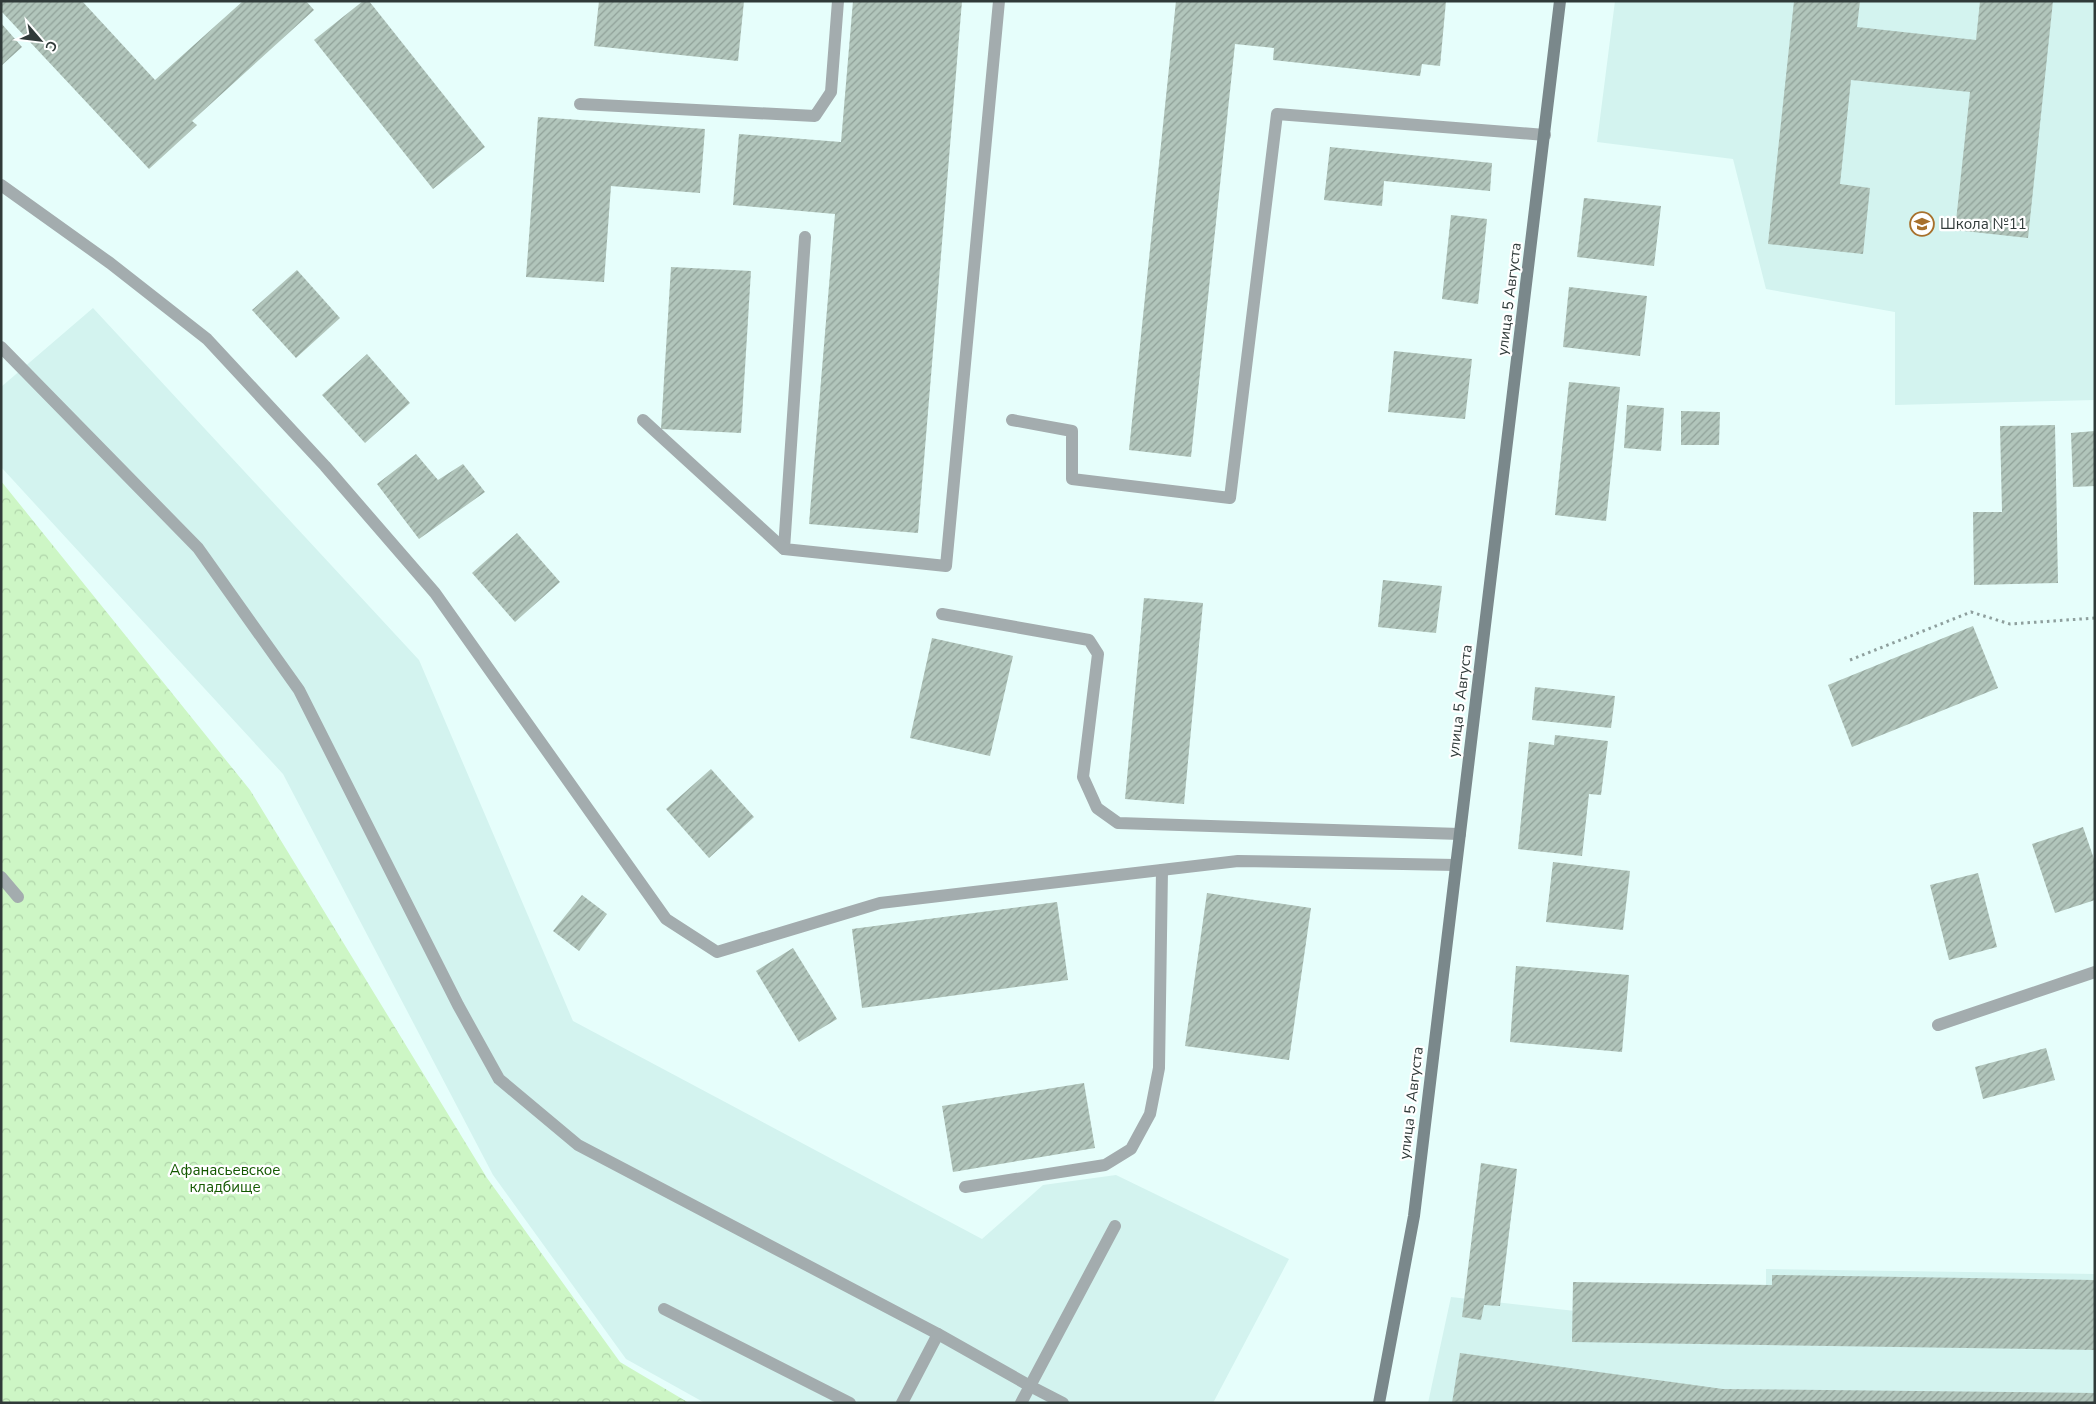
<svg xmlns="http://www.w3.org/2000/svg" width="2096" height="1404" viewBox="0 0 2096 1404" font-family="'Nunito Sans',sans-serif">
  <defs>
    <pattern id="forest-crowns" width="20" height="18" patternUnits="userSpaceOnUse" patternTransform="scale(1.25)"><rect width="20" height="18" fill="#cdf6c5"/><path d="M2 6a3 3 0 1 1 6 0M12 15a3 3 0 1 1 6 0" fill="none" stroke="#b0d4aa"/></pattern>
    <pattern id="building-hatch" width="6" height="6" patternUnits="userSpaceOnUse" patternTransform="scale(1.25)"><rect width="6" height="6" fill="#b1c5bb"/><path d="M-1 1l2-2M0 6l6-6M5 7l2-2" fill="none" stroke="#90a199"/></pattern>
  </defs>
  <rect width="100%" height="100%" fill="#e6fefb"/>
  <!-- built -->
  <g fill="#d3f3ef">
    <path d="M1615 1H2095V400L1895 405V312L1766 289 1733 159 1597 142Z"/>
    <path d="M93 308 419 660 573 1021 982 1239 1043 1185 1116 1175 1289 1259 1213 1403H705L626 1359 493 1175 283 774 1 467V387Z"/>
    <path d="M1766 1269 2095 1274V1403H1428L1451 1297 1575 1311 1766 1312Z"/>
  </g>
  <!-- forest -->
  <path fill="url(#forest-crowns)" d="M1 481 250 790 487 1178 620 1362 689 1403H1Z"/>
  <!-- building -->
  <g fill="url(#building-hatch)">
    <path d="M1 1H82L155 80 243 1H306L314 10 192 121 197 125 149 169 1 11Z"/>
    <path d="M363 1H369L485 147 433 189 314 40Z"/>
    <path d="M599 1H744L738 61 594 46Z"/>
    <path d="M853 1H962L918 533 809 524 835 214 733 205 739 134 841 142Z"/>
    <path d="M1176 1H1446L1440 66 1422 64 1420 76 1273 60 1274 48 1235 44 1191 457 1129 450Z"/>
    <path d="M1794 1H1860L1857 27 1976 40 1980 1H2053L2028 238 1955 230 1970 92 1851 80 1840 184 1870 188 1863 254 1768 244Z"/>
    <path d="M1 23 22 47 1 66Z"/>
    <path d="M538 117 705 129 700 193 611 186 604 282 526 277Z"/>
    <path d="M1330 147 1492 163 1490 191 1384 181 1382 206 1324 200Z"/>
    <path d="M1584 198 1661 206 1654 266 1577 257Z"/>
    <path d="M1451 215 1487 219 1478 304 1442 299Z"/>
    <path d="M671 267 751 271 741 433 661 429Z"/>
    <path d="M297 270 340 318 296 358 252 310Z"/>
    <path d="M1569 287 1647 296 1640 356 1563 347Z"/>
    <path d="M1394 351 1472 359 1465 419 1388 412Z"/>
    <path d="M367 354 410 403 365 443 322 395Z"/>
    <path d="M1569 382 1620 387 1606 521 1555 515Z"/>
    <path d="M1627 405 1664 408 1661 451 1624 448Z"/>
    <path d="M1681 411 1720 412 1719 445H1681Z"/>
    <path d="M2055 425 2058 583 1974 585 1973 512H2002L2000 426Z"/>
    <path d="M2095 431V486L2073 487 2071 433Z"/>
    <path d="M416 454 438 480 463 464 485 492 419 539 377 484Z"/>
    <path d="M517 533 560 582 515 622 472 573Z"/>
    <path d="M1383 580 1442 586 1436 633 1378 627Z"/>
    <path d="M1144 598 1203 603 1184 804 1125 799Z"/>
    <path d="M1973 626 1998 688 1852 747 1828 685Z"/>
    <path d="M932 638 1013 656 990 756 910 738Z"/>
    <path d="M1535 687 1615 696 1611 728 1532 720Z"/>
    <path d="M1555 735 1608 741 1601 795 1589 794 1582 856 1518 849 1529 742 1554 745Z"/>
    <path d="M711 769 754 817 709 858 666 809Z"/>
    <path d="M2083 827 2095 862V900L2055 913 2032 844Z"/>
    <path d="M1553 862 1630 871 1623 930 1546 922Z"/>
    <path d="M1978 873 1997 947 1949 960 1930 885Z"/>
    <path d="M1207 893 1311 908 1289 1060 1185 1046Z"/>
    <path d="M582 895 607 914 579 951 553 931Z"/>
    <path d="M1057 902 1068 980 862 1008 852 929Z"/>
    <path d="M793 948 837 1019 799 1042 756 971Z"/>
    <path d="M1516 966 1629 975 1622 1052 1510 1042Z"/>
    <path d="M2046 1048 2055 1080 1983 1099 1975 1067Z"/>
    <path d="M1084 1083 1095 1148 953 1172 942 1106Z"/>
    <path d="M1481 1163 1517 1169 1500 1306 1484 1305 1481 1320 1462 1317Z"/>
    <path d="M1772 1275 2095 1280V1350L1572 1342 1573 1282 1772 1285Z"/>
    <path d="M1460 1353 1723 1389 2095 1393V1403H1452Z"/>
  </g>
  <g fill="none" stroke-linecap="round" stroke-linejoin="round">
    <!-- path -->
    <path stroke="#8e9f9d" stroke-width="3" stroke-dasharray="2.5 4" stroke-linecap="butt" d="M1850 660 1971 612 2010 624 2095 618"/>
    <!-- service -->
    <g stroke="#a3acae" stroke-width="12">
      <path d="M580 104 815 116 831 92 838 1"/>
      <path d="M1 185 110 263 207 339 325 466 435 593 666 919 717 952 880 903 1238 861 1456 865"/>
      <path d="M805 237 784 549 946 566 999 1"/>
      <path d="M1 347 198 548 299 690 458 1005 499 1079 578 1145 938 1334 902 1403"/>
      <path d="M643 420 784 549"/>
      <path d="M1012 420 1072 431V479L1230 498 1277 114 1545 135"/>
      <path d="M942 614 1089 640 1098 654 1083 777 1097 808 1118 823 1460 834"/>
      <path d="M1 877 18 897"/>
      <path d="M1938 1025 2095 972"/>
      <path d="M965 1187 1105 1165 1131 1149 1150 1114 1159 1068 1162 870"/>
      <path d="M664 1309 850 1403"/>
      <path d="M938 1334 1030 1386 1021 1403"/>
      <path d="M1063 1403 1030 1386 1115 1226"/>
    </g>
    <!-- secondary -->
    <path stroke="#7a888b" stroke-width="12" d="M1379 1403 1414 1216 1560 1"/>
  </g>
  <!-- icons -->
  <defs>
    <g id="school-ring" transform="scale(1.25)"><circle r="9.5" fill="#fff" stroke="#a7702c" stroke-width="1.5"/><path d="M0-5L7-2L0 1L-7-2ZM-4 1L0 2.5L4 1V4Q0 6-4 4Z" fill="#a7702c"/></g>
  </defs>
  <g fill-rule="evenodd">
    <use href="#school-ring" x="1922" y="224"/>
  </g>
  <g text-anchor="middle" stroke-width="4.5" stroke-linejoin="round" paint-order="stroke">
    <!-- poi labels -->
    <g font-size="15" fill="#303a39" stroke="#fff" text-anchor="start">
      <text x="1940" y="229">Школа №11</text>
    </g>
    <!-- street labels -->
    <g font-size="15" fill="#303a39" stroke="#fff">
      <text transform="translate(1509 299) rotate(-83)" y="5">улица 5 Августа</text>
      <text transform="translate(1460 701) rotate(-83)" y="5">улица 5 Августа</text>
      <text transform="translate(1411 1103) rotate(-83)" y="5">улица 5 Августа</text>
    </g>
    <!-- park labels -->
    <g font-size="15" fill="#145900" stroke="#fff">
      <text x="225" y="1175">Афанасьевское<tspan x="225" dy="17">кладбище</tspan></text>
    </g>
  </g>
  <!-- border -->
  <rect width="2096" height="1404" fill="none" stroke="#303a39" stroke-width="5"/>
  <!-- north arrow -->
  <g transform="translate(40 40) rotate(118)" stroke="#ffffff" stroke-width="4" paint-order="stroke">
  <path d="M0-4L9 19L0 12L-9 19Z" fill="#303a39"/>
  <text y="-8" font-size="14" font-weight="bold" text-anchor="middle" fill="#303a39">С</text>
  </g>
</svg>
